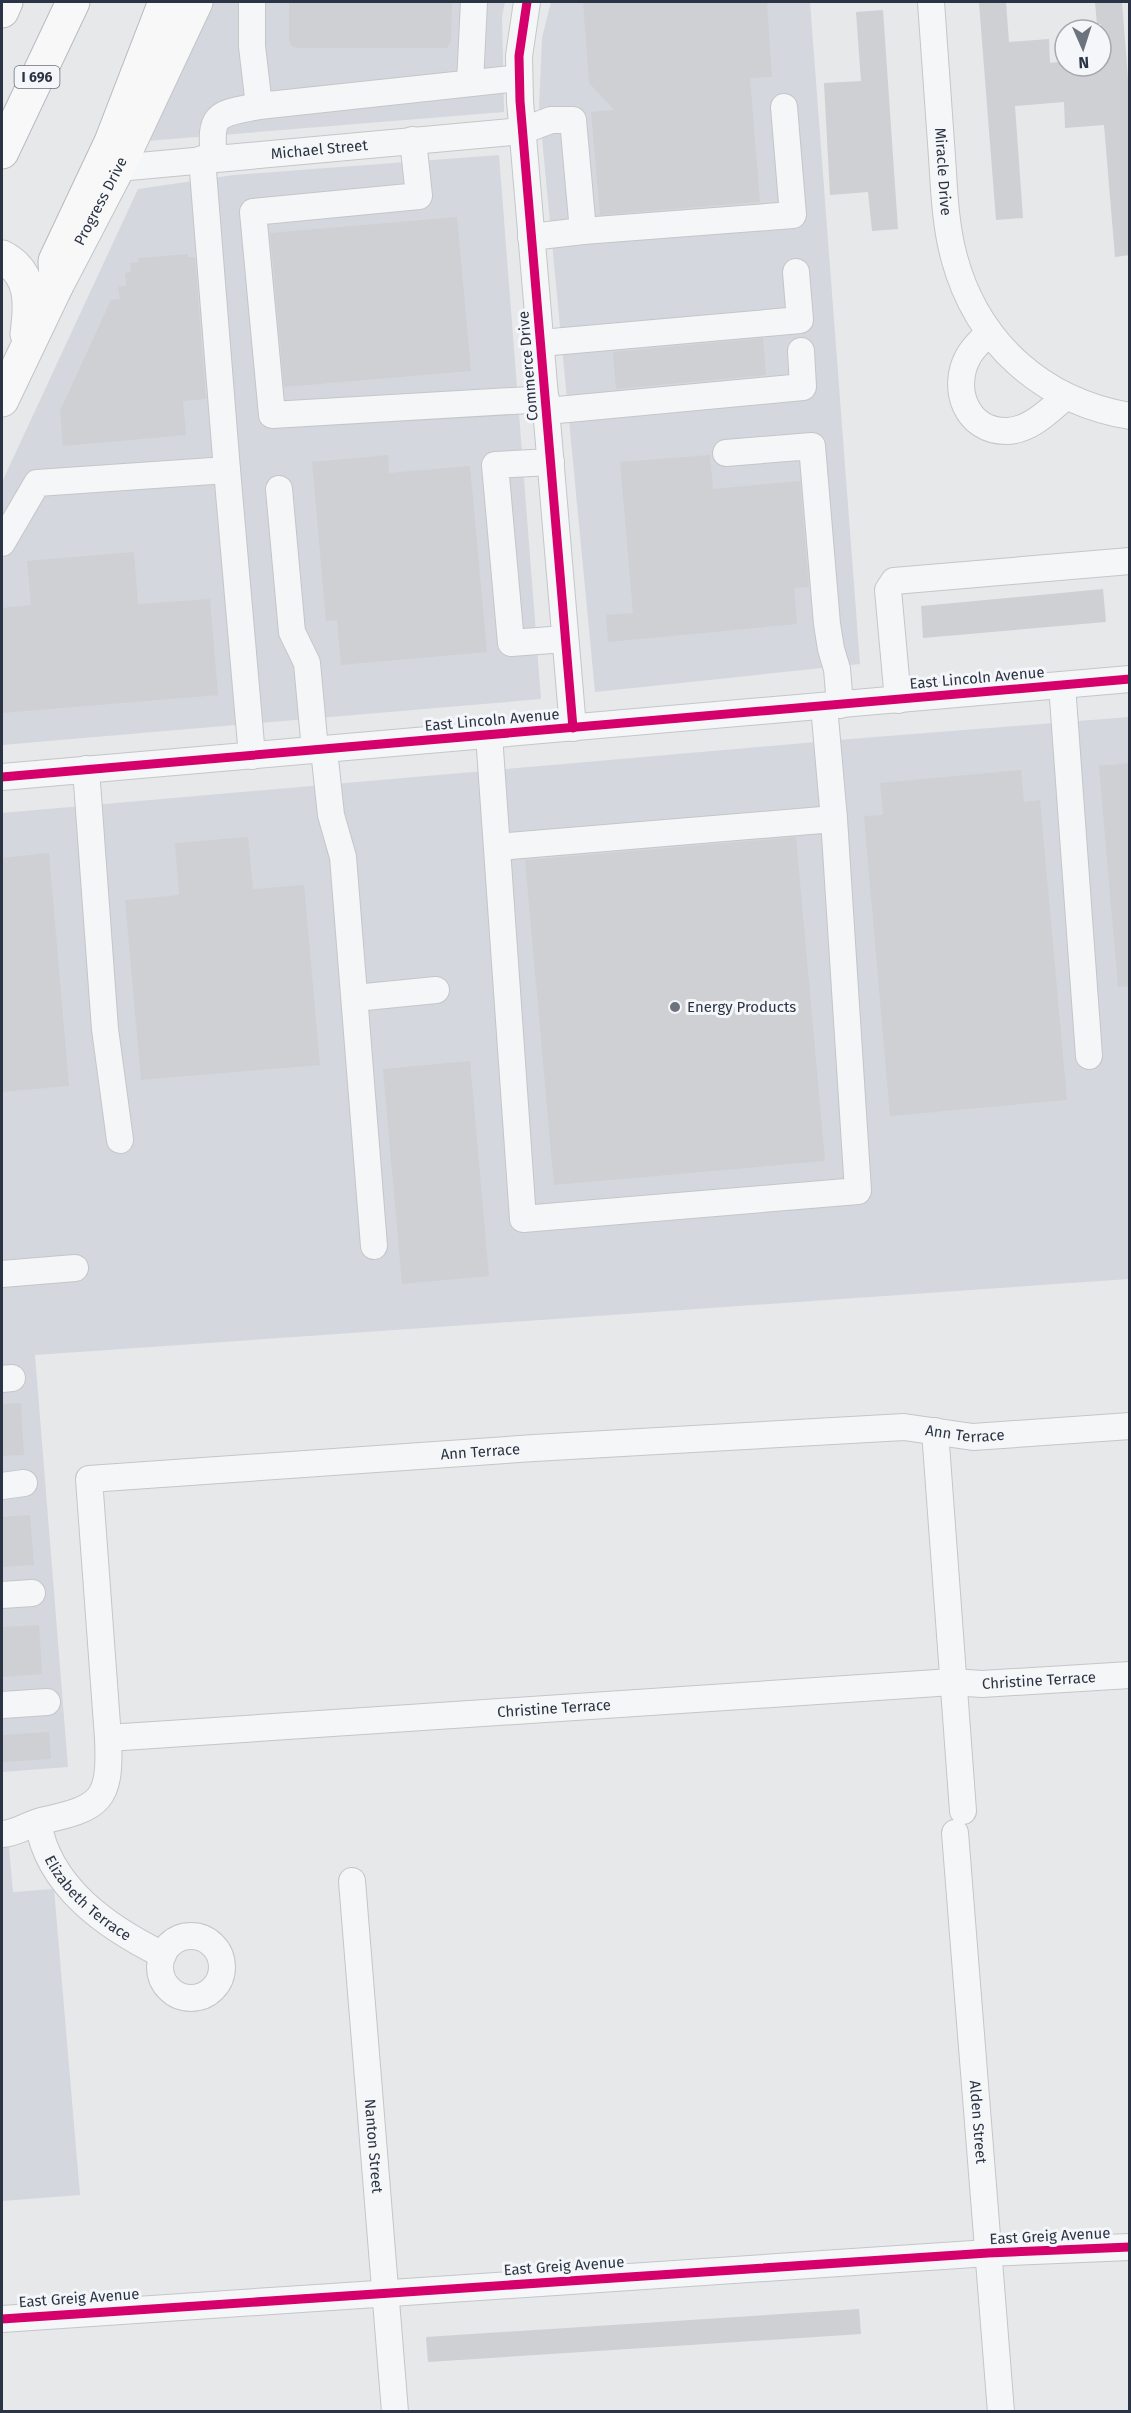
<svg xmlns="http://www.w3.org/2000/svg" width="1131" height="2413" viewBox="0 0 1131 2413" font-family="'Fira Sans',sans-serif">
  <rect width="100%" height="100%" fill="#e6e8ea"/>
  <!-- built -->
  <g fill="#d4d7dd">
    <path d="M212 2H505L502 17 504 112 147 141Z"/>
    <path d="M551 2H810L860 664 595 692 539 107 542 38Z"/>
    <path d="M499 155 541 699 2 745V482L138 189 234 175Z"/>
    <path d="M1129 717V1279L35 1355 68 1767 2 1772V813L850 739Z"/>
    <path d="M2 1847H9L13 1892 54 1889 80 2195 2 2201Z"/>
  </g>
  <!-- building -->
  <g fill="#ced0d3">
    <path d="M289 2H452L451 42 447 48H297L292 46 289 41Z"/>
    <path d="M583 2H767L772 77 750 78 760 202 600 215 591 112 614 110 589 83Z"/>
    <path d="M1006 2 1009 42 1049 39 1050 63 1065 61V66H1101V24L1097 25 1095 2H1122L1130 104V255L1115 257 1104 125 1065 128 1064 102 1015 106 1023 218 996 220 979 3Z"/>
    <path d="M883 10 898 229 872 231 868 192 830 195 824 83 861 81 856 12Z"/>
    <path d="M457 217 471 371 284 387 270 233Z"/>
    <path d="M188 254V257H195L206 399 183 401 186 435 63 446 60 411 111 300 120 299 118 287 126 286 125 273 131 272 130 263 139 262 138 258Z"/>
    <path d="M763 338 766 375 616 389 613 352Z"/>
    <path d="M388 455 389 473 470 466 487 652 341 665 337 620 326 621 312 462Z"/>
    <path d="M710 455 713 489 800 481 809 587 794 588 797 624 608 642 606 615 633 613 620 462Z"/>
    <path d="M134 552 138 604 210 599 218 695 2 713V608L31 605 27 561Z"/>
    <path d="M1103 589 1106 622 923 638 921 606Z"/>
    <path d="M1130 763V986L1118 987 1099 766Z"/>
    <path d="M1021 770 1024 802 1040 800 1067 1100 890 1116 864 816 883 815 880 783Z"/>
    <path d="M248 837 253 889 304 885 320 1065 141 1080 125 900 179 895 175 843Z"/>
    <path d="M796 837 825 1161 554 1185 525 860Z"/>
    <path d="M49 853 69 1086 2 1092V858Z"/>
    <path d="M470 1061 489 1276 402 1284 383 1069Z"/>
    <path d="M21 1403 24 1455 2 1456V1404Z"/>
    <path d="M30 1515 34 1565 2 1567V1517Z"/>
    <path d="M39 1625 42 1674 2 1677V1627Z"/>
    <path d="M49 1732 51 1759 2 1762V1735Z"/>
    <path d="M859 2309 861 2334 428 2362 426 2337Z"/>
  </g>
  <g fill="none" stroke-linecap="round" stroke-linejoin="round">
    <!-- minor casing -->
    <g stroke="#c4c6c8" stroke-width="28">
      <g id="minor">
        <path d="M252 2V46L259 106 519 78"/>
        <path d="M527 2 519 56 520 101 573 728"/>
        <path id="s1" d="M931 2C934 49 938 96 941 143 944 181 944 220 954 257 977 343 1042 401 1130 416"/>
        <path d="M470 83 474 2"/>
        <path d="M413 140 419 196 253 212 272 415 546 399"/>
        <path d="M214 158C209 112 218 114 259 106"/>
        <path id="s2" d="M118 168 522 131 551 120H573L583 231 531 237"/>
        <path d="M583 231 793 215 784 107"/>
        <path d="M989 332C982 340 973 347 968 357 951 388 966 431 1006 431 1029 431 1049 411 1065 397"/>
        <path d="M541 343 800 320 796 272"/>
        <path d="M547 411 803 387 801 351"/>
        <path d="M726 453 812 446 827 624 831 649 837 669 840 705"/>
        <path d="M551 462 495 465 511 643 565 639"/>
        <path d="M227 470 252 756"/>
        <path d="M279 489 292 632 307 663 315 750"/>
        <path d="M2 543 37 483 227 470 202 159"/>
        <path d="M1062 685 1089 1056"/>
        <path d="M898 700 888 590 894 581 1130 561"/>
        <path d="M489 735 523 1219 858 1191 834 819 824 706"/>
        <path d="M324 750 331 815 343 857 374 1246"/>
        <path d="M86 769 105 1029 120 1140"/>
        <path d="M2 777 1130 679"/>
        <path d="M497 847 834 819"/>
        <path d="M355 998 436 990"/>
        <path d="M2 1274 75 1268"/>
        <path d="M2 1379 12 1378"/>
        <path d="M935 1431 963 1811"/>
        <path d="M2 1486 24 1483"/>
        <path d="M2 1595 32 1593"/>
        <path d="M2 1705 47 1702"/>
        <path id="s3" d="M108 1738 952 1682 982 1684 1130 1675"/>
        <path id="s4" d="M38 1822C48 1887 108 1928 163 1955"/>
        <path id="s5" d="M955 1833 1001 2412"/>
        <path id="s6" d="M2 1834C18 1833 26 1825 41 1821 101 1808 111 1801 108 1738L89 1479 534 1448 904 1427 973 1437 1130 1426"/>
        <path id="s7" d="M352 1881 395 2412"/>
        <circle cx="191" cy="1967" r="31"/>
        <path d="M2 2319 988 2253 1130 2247"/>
      </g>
    </g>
    <!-- major casing -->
    <g stroke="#c2c5c8" stroke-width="35">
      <g id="major">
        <path d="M2 257C33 273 31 304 27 334"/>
        <path id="s8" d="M2 400 56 287 118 168 196 2"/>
      </g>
    </g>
    <!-- highway casing -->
    <g stroke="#b8bbbf" stroke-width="35">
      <g id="highway">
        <path d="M2 11 6 2"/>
        <path d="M2 152 73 2"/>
        <path d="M56 287 55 261 111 142 165 2"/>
      </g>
    </g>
    <!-- minor -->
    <use href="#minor" stroke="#f5f6f7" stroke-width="26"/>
    <!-- major -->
    <use href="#major" stroke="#f8f8f8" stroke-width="33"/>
    <!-- highway -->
    <use href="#highway" stroke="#f8f8f8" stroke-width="33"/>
    <!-- cycleway casing -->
    <g stroke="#f4f6f9" stroke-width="13">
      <g id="cycleway">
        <path d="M527 2 519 56 520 101 573 728"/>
        <path d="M2 777 1130 679"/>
        <path d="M2 2319 988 2253 1130 2247"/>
      </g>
    </g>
    <!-- cycleway -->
    <use href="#cycleway" stroke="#d6006c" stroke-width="9"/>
  </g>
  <!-- markers -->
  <circle fill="#6c737f" stroke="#f4f6f9" stroke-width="2" cx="675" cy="1007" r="6"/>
  <g text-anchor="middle" stroke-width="6" stroke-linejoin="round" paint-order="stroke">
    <!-- shield labels -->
    <rect fill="#f4f6f9" stroke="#676e7b" stroke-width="1.5" x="14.5" y="66" width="45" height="22" rx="4.5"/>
    <g font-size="14" font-weight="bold" fill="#2b3445">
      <text x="37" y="82">I 696</text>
    </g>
    <!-- street labels -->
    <g font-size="15" fill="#2b3445" stroke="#f4f6f9">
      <text dy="5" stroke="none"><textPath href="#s2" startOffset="202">Michael Street</textPath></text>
      <text dy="5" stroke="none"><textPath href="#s1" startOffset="170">Miracle Drive</textPath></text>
      <text dy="5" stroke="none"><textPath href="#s8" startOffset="222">Progress Drive</textPath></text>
      <text transform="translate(528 366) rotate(-95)" y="5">Commerce Drive</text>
      <text transform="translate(977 678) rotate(-5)" y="5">East Lincoln Avenue</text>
      <text transform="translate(492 720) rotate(-5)" y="5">East Lincoln Avenue</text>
      <text dy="5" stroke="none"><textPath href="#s6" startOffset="1304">Ann Terrace</textPath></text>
      <text dy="5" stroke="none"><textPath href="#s6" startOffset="818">Ann Terrace</textPath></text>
      <text dy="5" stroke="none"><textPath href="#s3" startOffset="933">Christine Terrace</textPath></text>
      <text dy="5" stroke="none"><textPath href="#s3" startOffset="447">Christine Terrace</textPath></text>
      <text dy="5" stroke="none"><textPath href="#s4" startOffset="94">Elizabeth Terrace</textPath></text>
      <text dy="5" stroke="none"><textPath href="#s5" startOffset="290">Alden Street</textPath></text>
      <text dy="5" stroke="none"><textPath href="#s7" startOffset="266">Nanton Street</textPath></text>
      <text transform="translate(1050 2236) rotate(-3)" y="5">East Greig Avenue</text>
      <text transform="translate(564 2266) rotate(-4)" y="5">East Greig Avenue</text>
      <text transform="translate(79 2298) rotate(-4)" y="5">East Greig Avenue</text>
    </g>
    <!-- poi labels -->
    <g font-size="15" fill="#2b3445" stroke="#f4f6f9" text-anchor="start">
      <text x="687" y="1012">Energy Products</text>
    </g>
  </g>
  <!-- border -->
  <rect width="1131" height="2413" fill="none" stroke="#2b3445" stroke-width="6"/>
  <!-- north arrow -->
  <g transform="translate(1083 48) rotate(177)"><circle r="28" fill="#f4f6f9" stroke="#a4a8b1" stroke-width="1.5"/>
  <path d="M0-4.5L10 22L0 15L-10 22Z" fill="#6c737f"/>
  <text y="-9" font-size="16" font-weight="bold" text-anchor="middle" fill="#2b3445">N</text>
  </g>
</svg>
